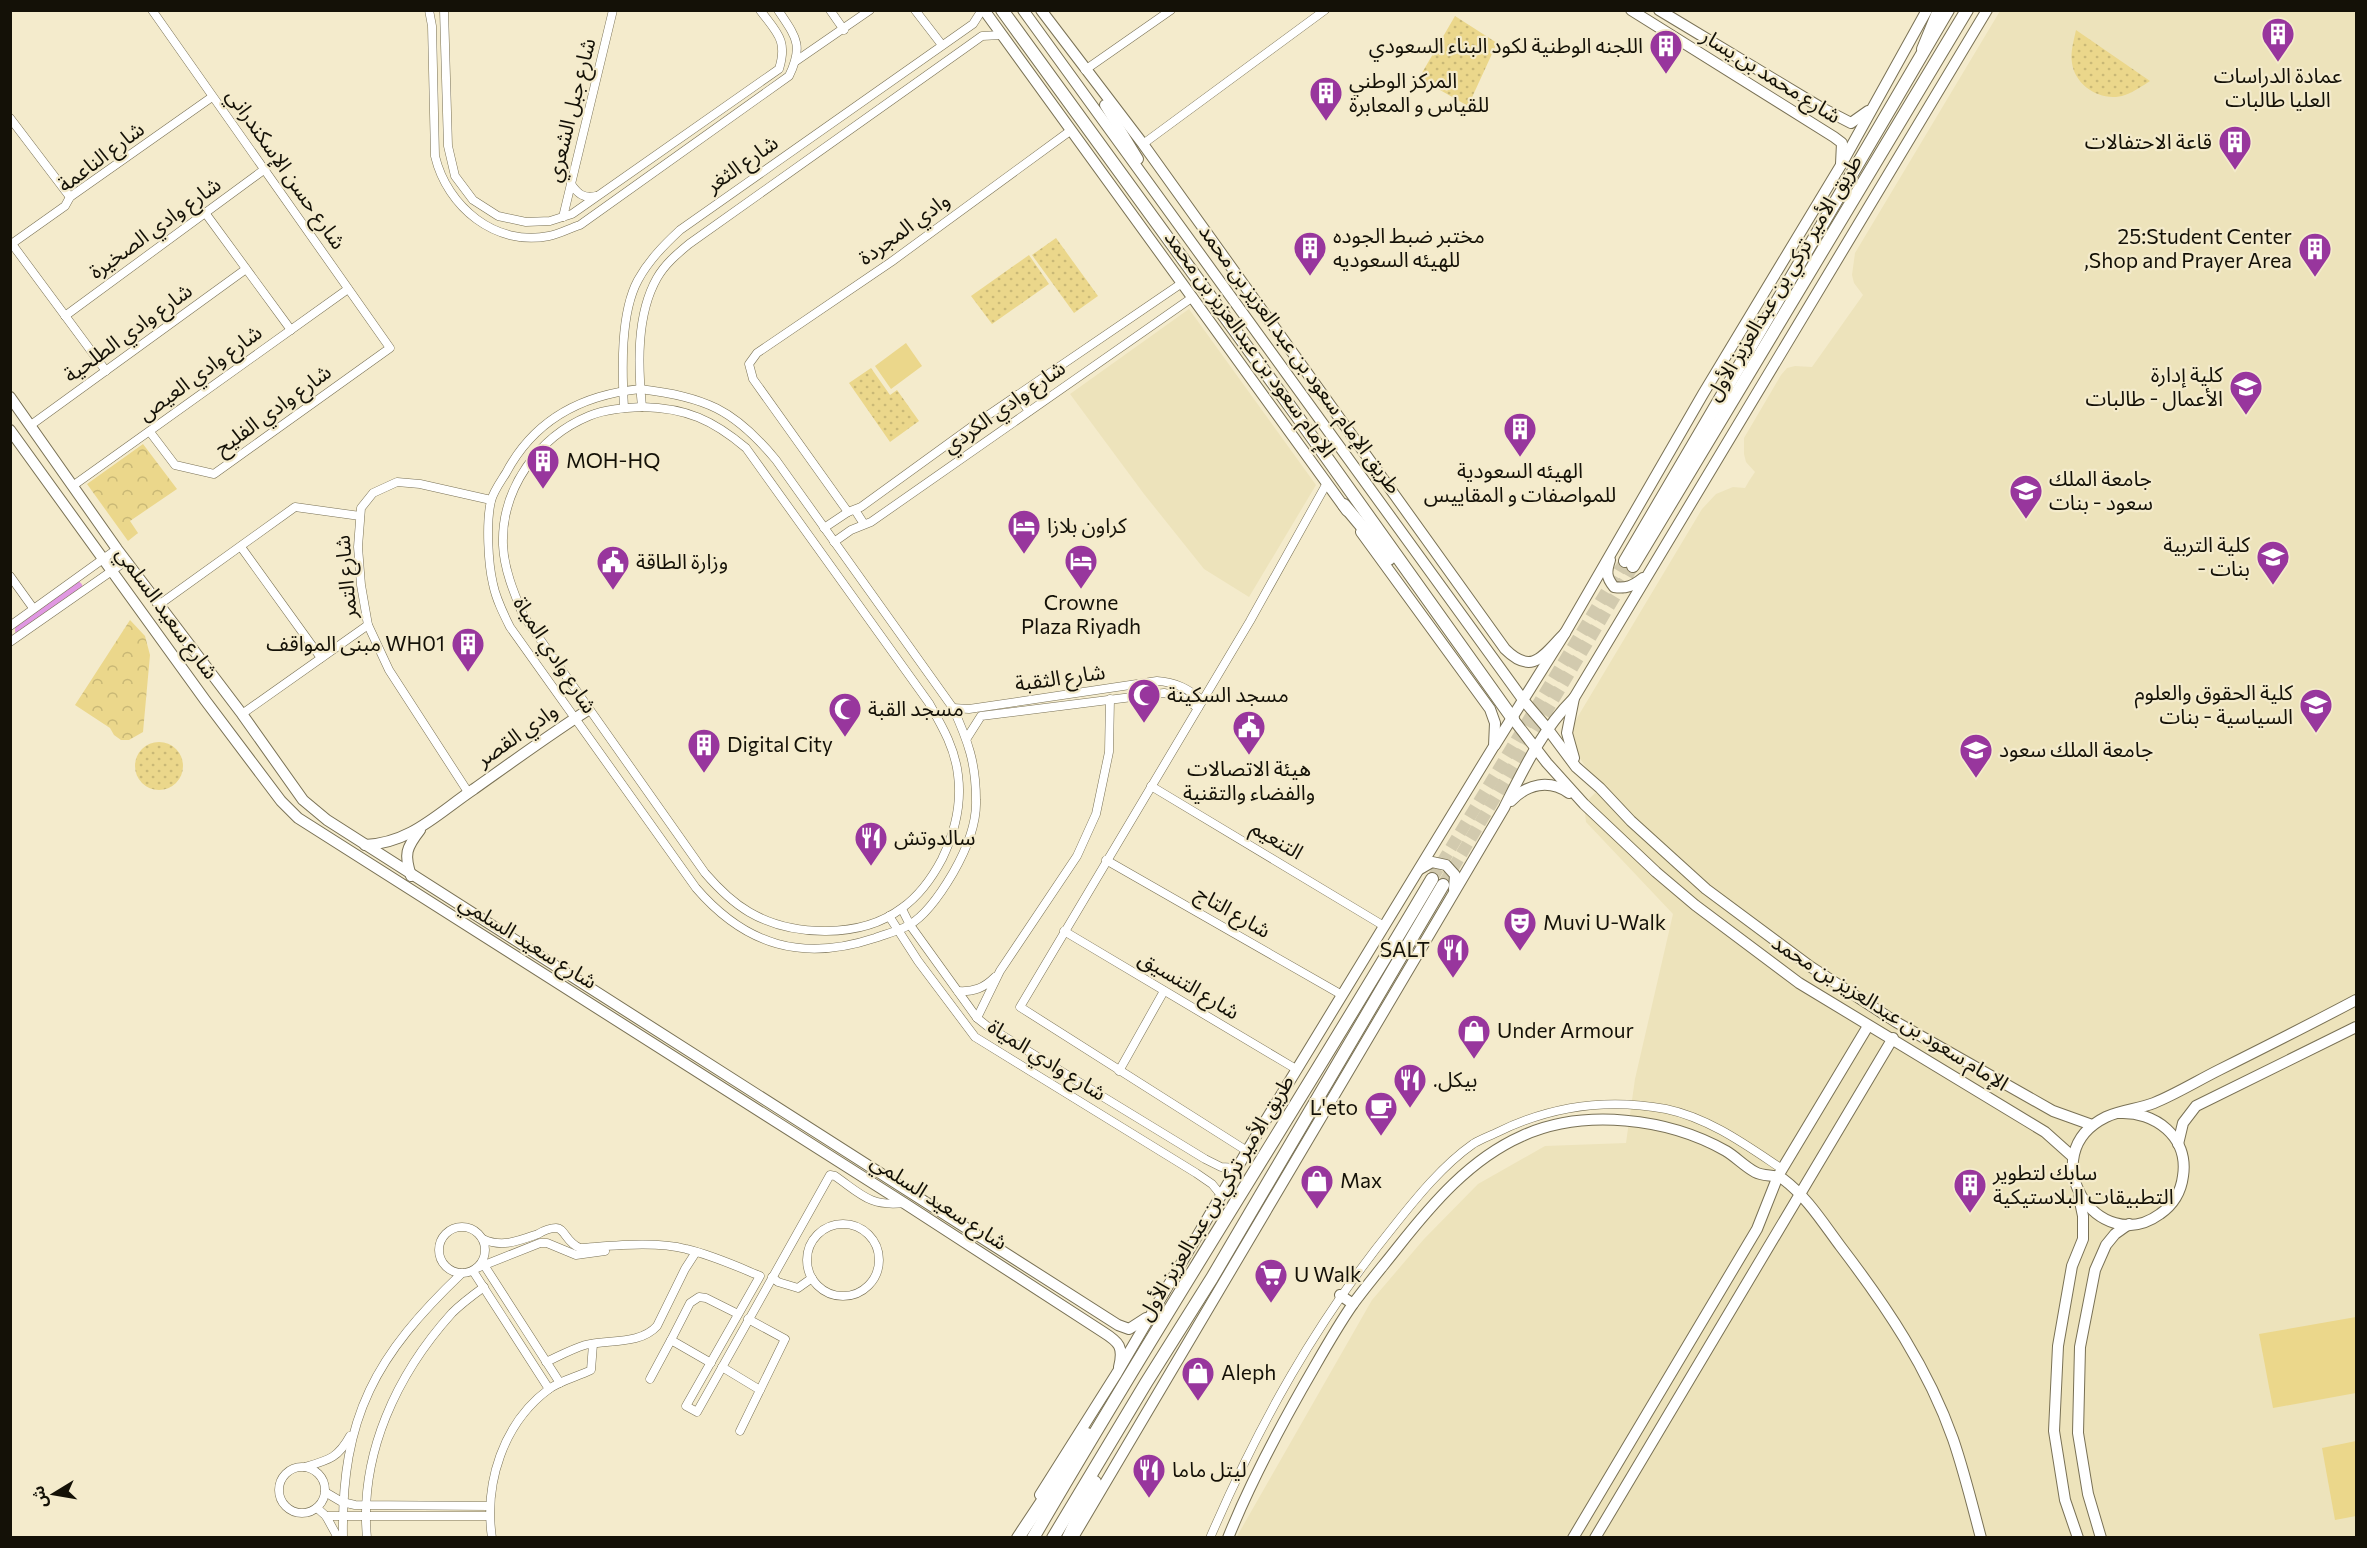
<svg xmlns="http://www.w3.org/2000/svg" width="2367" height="1548" viewBox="0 0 2367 1548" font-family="Commissioner,'Noto Sans Arabic',sans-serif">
  <defs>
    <pattern id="grass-dots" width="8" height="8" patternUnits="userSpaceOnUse" patternTransform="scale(1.5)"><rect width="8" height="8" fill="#ebd78b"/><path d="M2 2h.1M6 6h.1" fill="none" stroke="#c9b876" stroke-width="1.8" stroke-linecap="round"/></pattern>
    <pattern id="park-crowns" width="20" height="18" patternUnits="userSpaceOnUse" patternTransform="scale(1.5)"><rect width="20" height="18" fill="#ebd78b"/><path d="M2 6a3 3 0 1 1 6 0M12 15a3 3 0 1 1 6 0" fill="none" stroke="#c9b876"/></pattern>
  </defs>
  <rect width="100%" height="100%" fill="#f4ebcc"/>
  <!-- built -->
  <g fill="#ede3bb">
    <path d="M2000 11H2356V1537L1236 1538 1372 1300 1424 1239 1478 1184 1545 1146 1626 1143 1635 1079 1673 914 1586 822 1584 804 1600 788 1575 751 1573 742V727L1577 718 1702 509 1716 494 1733 487 1745 488 1749 481 1755 472 1746 462 1744 454V438L1781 375 1787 368 1795 366 1812 367 1863 295 1854 283 1852 275 1855 253Z"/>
    <path d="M1189 309 1316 485 1249 597 1204 569 1144 494 1070 394Z"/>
  </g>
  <!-- grass -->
  <g fill="url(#grass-dots)">
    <path d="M1455 16 1497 43 1468 106 1419 78Z"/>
    <path d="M2076 30 2150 81C2142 86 2134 92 2125 95 2102 103 2075 86 2072 63 2070 52 2074 40 2076 30Z"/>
    <path d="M1056 238 1098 296 1074 313 1032 255Z"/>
    <path d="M1029 255 1049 284 992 324 971 296Z"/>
    <path d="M871 368 890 395 897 390 919 421 890 442 849 383Z"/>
    <circle cx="159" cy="766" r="24"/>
  </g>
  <!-- park -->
  <g fill="url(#park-crowns)">
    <path d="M143 444 177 489 130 521 138 533 128 541 87 484Z"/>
    <path d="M130 620 145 636 150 655 143 732 129 740H121L114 735 110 728 75 705Z"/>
  </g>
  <!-- pitch -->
  <g fill="#ebd78b">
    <path d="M906 343 922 366 891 389 875 366Z"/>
    <path d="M2356 1317V1393L2273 1408 2259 1334Z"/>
    <path d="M2356 1441V1516L2335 1520 2322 1448Z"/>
  </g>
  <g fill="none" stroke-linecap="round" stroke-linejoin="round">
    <!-- river -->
    <path stroke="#e098e2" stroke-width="14" d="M22 630 76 588"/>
    <!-- primary-tunnel -->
    <g stroke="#d2caae" stroke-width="12" stroke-dasharray="12 6" stroke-linecap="butt">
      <path d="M1432 879 1625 561"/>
      <path d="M1443 885 1633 566"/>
    </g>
    <!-- street casing -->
    <g stroke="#797155" stroke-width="9">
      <g id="street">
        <path d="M429 10 432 26 435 156C447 207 496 247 549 236 560 234 570 228 580 225L789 76C804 45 796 37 778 10"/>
        <path d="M444 10 448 146 455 176 473 200 498 216 526 222 550 221 572 214 779 69C788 40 777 33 760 10"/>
        <path d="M830 10 844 30"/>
        <path d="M915 10 942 45"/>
        <path d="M796 61 870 10"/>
        <path d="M1085 70 1171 10"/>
        <path d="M10 118 70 197"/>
        <path d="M1143 144 1325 10"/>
        <path d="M571 184C578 194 584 199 596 196"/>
        <path d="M206 214 291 330"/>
        <path d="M563 217 613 10"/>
        <path d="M12 244 106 371"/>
        <path d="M10 245 65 206 70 197 212 97"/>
        <path d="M65 316 265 169"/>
        <path d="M640 389C705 397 734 409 776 460L953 708C968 741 976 763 976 800 977 825 965 852 953 873 943 890 927 915 909 925 899 931 886 934 875 938 803 962 746 946 696 888L510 627C503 613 496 599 493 584 488 563 486 522 491 501 493 492 501 481 506 473 534 420 581 395 640 389Z"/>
        <path d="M1017 395 1029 411"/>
        <path d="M642 407C638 366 636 315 657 278 665 264 677 254 689 244L968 46 982 36 1001 35"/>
        <path d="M643 407C686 408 713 420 746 448L929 703C942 726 955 748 958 775 962 805 955 832 942 859 932 878 920 895 902 908 861 939 792 937 749 912 732 902 718 888 705 873L523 615C514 593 504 569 503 545 501 489 538 437 589 416 606 409 625 408 643 407Z"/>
        <path d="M624 408C622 371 620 313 638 280 649 260 664 245 680 230L973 24 982 10"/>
        <path d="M31 425 246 269"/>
        <path d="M150 432 175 465 214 474 390 348 152 10"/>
        <path d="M74 485 348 289"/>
        <path d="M855 510 864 524"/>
        <path d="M848 512 753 379 749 364 757 353 891 262 1070 131"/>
        <path d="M824 528 848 512 861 507 981 420 1182 283"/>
        <path d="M834 542 851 530 871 522 1193 297"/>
        <path d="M241 547 321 658"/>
        <path d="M10 576 33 608"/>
        <path d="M160 604 295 507 360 516"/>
        <path d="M10 626 117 549"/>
        <path d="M10 642 126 561"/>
        <path d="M953 708 969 709 1157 681C1176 682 1188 689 1202 700"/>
        <path d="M242 714 368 625"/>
        <path d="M967 738 981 716 1164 693 1182 697 1198 708"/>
        <path d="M1151 786 1384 926"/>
        <path d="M468 792 389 670 368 625 361 585 358 547 361 508 373 493 397 482 420 484 491 500"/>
        <path d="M1106 860 1342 995"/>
        <path d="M902 909 910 925 977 1018 987 1026 1205 1159 1221 1167 1238 1168"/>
        <path d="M889 916 918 961 975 1037 1196 1173 1212 1184 1221 1195"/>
        <path d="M1064 931 1296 1069"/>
        <path d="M958 991C974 992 984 988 995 977"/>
        <path d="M977 1018 1000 971 1077 856 1096 814 1109 752 1110 699"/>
        <path d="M1119 1071 1164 991"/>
        <path d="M1247 1151 1020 1007 1250 621 1327 483"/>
        <circle cx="843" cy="1260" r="36"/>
        <circle cx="462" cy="1250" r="23"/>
        <path d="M483 1239C502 1248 518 1241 538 1234 543 1231 550 1228 556 1228 565 1228 566 1243 580 1248 612 1246 655 1241 686 1249 712 1255 736 1266 760 1276L686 1406 697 1412 830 1175 835 1176C861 1194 870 1207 904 1203"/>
        <path d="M484 1265 560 1383"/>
        <path d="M477 1268 540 1243H547L576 1255 605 1251"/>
        <path d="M473 1271 549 1389"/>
        <path d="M772 1277 778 1282 798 1288 812 1278"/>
        <path d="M671 1340 690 1303 699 1297 706 1298 738 1314"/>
        <path d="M546 1362C559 1356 572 1349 585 1345 608 1339 640 1345 657 1326L685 1269 696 1252"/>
        <path d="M722 1367 760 1390"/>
        <path d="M650 1379 671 1340 711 1363"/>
        <path d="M740 1431 785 1339 748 1319"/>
        <circle cx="302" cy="1490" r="23"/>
        <path d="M305 1467C329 1460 338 1458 350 1436"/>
        <path d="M325 1492 342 1502 355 1505 489 1506"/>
        <path d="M317 1508 326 1516 338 1538"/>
        <path d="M326 1516H489"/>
        <path d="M343 1538C341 1416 376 1355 462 1273"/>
        <path d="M367 1538C359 1454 397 1374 452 1313 462 1303 473 1295 484 1287"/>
        <path d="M492 1538C484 1483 503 1423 549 1389 561 1380 577 1377 591 1370L593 1344"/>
        <path d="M1210 1538C1259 1424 1316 1322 1394 1226 1417 1197 1443 1165 1473 1144 1481 1139 1490 1136 1498 1132 1551 1106 1607 1098 1666 1109 1709 1118 1746 1145 1782 1169L1780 1172"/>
      </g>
    </g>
    <!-- secondary casing -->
    <g stroke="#797155" stroke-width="12">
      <g id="secondary">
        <path d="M984 10 1347 511"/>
        <path d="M1023 10 1524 701 1547 728 1576 767 1600 788 1631 821 1706 889 1811 967 1896 1022 2053 1111 2092 1125"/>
        <path d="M1041 10 1143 144 1505 649C1533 677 1544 654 1565 633"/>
        <path d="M1631 10 1834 137 1842 143 1841 164"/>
        <path d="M1659 10 1820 107 1851 123 1868 111"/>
        <path d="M1922 49 1938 10"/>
        <path d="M1105 105 1138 159"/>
        <path d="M10 397 117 549 242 714 303 800 327 820 1118 1325 1129 1329 1146 1318"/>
        <path d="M10 430 205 700 281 801 298 818 904 1203 1103 1332C1119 1342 1124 1347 1119 1367"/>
        <path d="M1610 560C1606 572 1606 577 1614 587 1626 589 1633 586 1643 578"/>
        <path d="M1513 719 1547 763 1584 804 1656 872 1695 905 1799 983 2045 1132 2073 1157"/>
        <path d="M1495 745 1565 633 1703 394 1841 165 1927 10"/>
        <path d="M1574 758 1567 733 1574 698 1987 10"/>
        <path d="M1511 801C1527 784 1549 779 1569 793"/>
        <path d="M365 845C411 843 438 813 474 789 512 762 549 735 588 710"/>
        <path d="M1420 869 1432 862 1446 865 1455 875 1454 889"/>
        <path d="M411 876C404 854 406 848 420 830"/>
        <path d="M2119 1113C2155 1111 2189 1137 2183 1176 2181 1192 2173 1205 2160 1214 2098 1259 2031 1154 2106 1117 2121 1110 2139 1109 2154 1103 2176 1094 2197 1081 2219 1070 2265 1047 2311 1024 2356 1000"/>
        <path d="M2178 1144 2183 1123 2196 1106 2356 1027"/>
        <path d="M1340 1295 1353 1304"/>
        <path d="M1040 1495 1117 1373 1247 1151 1494 746 1495 723 1490 709 1361 532"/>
        <path d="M1075 1534 1504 808C1524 768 1542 730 1574 698"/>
        <path d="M1228 1538C1252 1478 1283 1421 1315 1366 1327 1345 1339 1324 1353 1304 1367 1285 1383 1266 1398 1247 1432 1204 1470 1159 1522 1136 1584 1108 1668 1118 1726 1151 1736 1157 1744 1166 1755 1172 1764 1177 1775 1174 1783 1179 1807 1197 1823 1223 1841 1247 1886 1306 1928 1368 1953 1439 1964 1471 1972 1504 1981 1538"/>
        <path d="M1573 1538 1757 1229 1778 1176 1868 1026"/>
        <path d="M1595 1538 1893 1038"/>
        <path d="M2078 1538 2065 1500 2054 1431 2058 1346 2072 1266 2083 1239V1216L2079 1197"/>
        <path d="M2101 1538 2088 1494 2078 1433 2080 1347 2095 1270 2106 1245 2115 1234 2129 1224"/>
      </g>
    </g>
    <!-- primary casing -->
    <g stroke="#797155" stroke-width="14">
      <g id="primary">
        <path d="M1002 10 1297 416 1513 719"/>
        <path d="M1344 505 1389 559"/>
        <path d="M1625 561 1948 10"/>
        <path d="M1633 566 1967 10"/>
        <path d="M1018 1538 1087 1434"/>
        <path d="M1033 1538C1162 1315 1302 1100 1432 879"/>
        <path d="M1053 1538 1146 1383 1212 1278 1443 885"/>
        <path d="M1068 1538 1095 1482"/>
      </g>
    </g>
    <!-- street -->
    <use href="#street" stroke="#fff" stroke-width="8"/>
    <!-- secondary -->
    <use href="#secondary" stroke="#fff" stroke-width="10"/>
    <!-- primary -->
    <use href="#primary" stroke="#fff" stroke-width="12"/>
  </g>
  <!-- icons -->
  <defs>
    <g id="building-pin" transform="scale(1.725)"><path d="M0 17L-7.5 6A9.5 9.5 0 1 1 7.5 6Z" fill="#98369d" stroke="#f4ebcc"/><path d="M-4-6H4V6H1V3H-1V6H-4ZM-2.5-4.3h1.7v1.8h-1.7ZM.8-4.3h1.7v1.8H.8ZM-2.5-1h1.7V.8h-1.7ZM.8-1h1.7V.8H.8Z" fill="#fff"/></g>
    <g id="university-pin" transform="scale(1.725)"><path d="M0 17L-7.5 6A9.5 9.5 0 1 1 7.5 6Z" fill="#98369d" stroke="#f4ebcc"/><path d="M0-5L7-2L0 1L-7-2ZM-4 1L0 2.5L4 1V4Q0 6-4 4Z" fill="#fff"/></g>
    <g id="hotel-pin" transform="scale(1.725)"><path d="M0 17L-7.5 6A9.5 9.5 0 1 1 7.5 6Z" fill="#98369d" stroke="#f4ebcc"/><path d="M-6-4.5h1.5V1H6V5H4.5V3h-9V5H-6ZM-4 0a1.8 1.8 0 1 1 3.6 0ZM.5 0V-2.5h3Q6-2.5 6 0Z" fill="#fff"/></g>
    <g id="civic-pin" transform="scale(1.725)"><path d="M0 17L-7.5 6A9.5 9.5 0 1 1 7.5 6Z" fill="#98369d" stroke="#f4ebcc"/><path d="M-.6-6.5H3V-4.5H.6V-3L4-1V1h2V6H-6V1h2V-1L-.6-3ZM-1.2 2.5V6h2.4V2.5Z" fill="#fff"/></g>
    <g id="mosque-pin" transform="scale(1.725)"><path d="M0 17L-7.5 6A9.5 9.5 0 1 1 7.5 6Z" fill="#98369d" stroke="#f4ebcc"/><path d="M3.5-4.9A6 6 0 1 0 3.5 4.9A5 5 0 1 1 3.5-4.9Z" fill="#fff"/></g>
    <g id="restaurant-pin" transform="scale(1.725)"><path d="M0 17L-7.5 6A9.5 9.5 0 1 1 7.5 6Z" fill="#98369d" stroke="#f4ebcc"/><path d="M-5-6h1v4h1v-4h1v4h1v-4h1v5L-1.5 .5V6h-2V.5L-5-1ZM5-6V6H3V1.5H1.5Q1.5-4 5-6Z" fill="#fff"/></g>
    <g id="theatre-pin" transform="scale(1.725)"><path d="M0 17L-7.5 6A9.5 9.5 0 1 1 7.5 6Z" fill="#98369d" stroke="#f4ebcc"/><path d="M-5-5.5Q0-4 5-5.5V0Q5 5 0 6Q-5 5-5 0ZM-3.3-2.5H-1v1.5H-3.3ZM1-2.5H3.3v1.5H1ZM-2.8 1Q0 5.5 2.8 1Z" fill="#fff"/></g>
    <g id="shop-pin" transform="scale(1.725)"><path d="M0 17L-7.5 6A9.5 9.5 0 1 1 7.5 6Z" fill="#98369d" stroke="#f4ebcc"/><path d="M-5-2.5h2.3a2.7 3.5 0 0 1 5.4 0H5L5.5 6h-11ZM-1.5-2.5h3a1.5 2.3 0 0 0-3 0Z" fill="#fff"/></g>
    <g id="cafe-pin" transform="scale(1.725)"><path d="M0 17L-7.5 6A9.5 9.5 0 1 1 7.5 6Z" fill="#98369d" stroke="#f4ebcc"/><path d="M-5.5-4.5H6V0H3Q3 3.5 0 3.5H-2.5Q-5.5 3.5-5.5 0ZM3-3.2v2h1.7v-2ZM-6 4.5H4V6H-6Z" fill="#fff"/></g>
    <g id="supermarket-pin" transform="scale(1.725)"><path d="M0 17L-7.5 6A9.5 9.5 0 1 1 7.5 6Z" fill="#98369d" stroke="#f4ebcc"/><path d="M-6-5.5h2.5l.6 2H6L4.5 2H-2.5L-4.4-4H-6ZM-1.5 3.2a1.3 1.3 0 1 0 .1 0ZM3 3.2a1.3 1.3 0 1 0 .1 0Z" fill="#fff"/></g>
  </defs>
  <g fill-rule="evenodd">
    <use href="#building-pin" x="2278" y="34"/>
    <use href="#building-pin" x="1666" y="46"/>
    <use href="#building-pin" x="1326" y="93"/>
    <use href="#building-pin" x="2235" y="142"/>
    <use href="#building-pin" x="1310" y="248"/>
    <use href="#building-pin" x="2315" y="249"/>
    <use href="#university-pin" x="2246" y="387"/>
    <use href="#building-pin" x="1520" y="429"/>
    <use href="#building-pin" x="543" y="461"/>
    <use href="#university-pin" x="2026" y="491"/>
    <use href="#hotel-pin" x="1024" y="526"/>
    <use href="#university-pin" x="2273" y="557"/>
    <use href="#hotel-pin" x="1081" y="561"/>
    <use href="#civic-pin" x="613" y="562"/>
    <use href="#building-pin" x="468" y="644"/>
    <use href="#mosque-pin" x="1144" y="695"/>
    <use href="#university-pin" x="2316" y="705"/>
    <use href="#mosque-pin" x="845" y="709"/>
    <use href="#civic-pin" x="1249" y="727"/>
    <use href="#building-pin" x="704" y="745"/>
    <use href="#university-pin" x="1976" y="750"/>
    <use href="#restaurant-pin" x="871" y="838"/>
    <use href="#theatre-pin" x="1520" y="923"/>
    <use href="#restaurant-pin" x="1453" y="950"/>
    <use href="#shop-pin" x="1474" y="1031"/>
    <use href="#restaurant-pin" x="1410" y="1080"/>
    <use href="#cafe-pin" x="1381" y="1108"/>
    <use href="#shop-pin" x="1317" y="1181"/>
    <use href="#building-pin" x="1970" y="1185"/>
    <use href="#supermarket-pin" x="1271" y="1275"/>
    <use href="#shop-pin" x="1198" y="1373"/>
    <use href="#restaurant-pin" x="1149" y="1470"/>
  </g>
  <g text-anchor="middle" stroke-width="4.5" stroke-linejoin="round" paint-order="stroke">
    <!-- poi labels -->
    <g font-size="21" fill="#141107" stroke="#f4ebcc" text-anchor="start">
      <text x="1643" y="53" text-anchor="end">اللجنه الوطنية لكود البناء السعودي</text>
      <text x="2278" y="83" text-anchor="middle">عمادة الدراسات<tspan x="2278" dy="24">العليا طالبات</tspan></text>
      <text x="1349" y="88">المركز الوطني<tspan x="1349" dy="24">للقياس و المعابرة</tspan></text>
      <text x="2212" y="149" text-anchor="end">قاعة الاحتفالات</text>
      <text x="1333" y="243">مختبر ضبط الجوده<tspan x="1333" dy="24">للهيئه السعوديه</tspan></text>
      <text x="2292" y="244" text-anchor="end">25:Student Center<tspan x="2292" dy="24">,Shop and Prayer Area</tspan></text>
      <text x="2223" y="382" text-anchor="end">كلية إدارة<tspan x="2223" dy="24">الأعمال - طالبات</tspan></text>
      <text x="566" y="468">MOH-HQ</text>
      <text x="1520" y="478" text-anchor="middle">الهيئه السعودية<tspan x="1520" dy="24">للمواصفات و المقاييس</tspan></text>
      <text x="2049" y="486">جامعة الملك<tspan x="2049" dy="24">سعود - بنات</tspan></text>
      <text x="1047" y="533">كراون بلازا</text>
      <text x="2250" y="552" text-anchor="end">كلية التربية<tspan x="2250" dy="24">- بنات</tspan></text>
      <text x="636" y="569">وزارة الطاقة</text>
      <text x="1081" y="610" text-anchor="middle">Crowne<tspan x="1081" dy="24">Plaza Riyadh</tspan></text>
      <text x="445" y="651" text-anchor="end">مبنى المواقف WH01</text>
      <text x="2293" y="700" text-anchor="end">كلية الحقوق والعلوم<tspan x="2293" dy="24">السياسية - بنات</tspan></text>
      <text x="1167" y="702">مسجد السكينة</text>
      <text x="868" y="716">مسجد القبة</text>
      <text x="727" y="752">Digital City</text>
      <text x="1999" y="757">جامعة الملك سعود</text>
      <text x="1249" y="776" text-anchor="middle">هيئة الاتصالات<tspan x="1249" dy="24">والفضاء والتقنية</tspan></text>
      <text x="894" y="845">سالدوتش</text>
      <text x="1543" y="930">Muvi U-Walk</text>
      <text x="1430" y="957" text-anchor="end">SALT</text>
      <text x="1497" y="1038">Under Armour</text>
      <text x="1433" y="1087">.بيكل</text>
      <text x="1358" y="1115" text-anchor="end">L'eto</text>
      <text x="1993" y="1180">سابك لتطوير<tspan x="1993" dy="24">التطبيقات البلاستيكية</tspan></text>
      <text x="1340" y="1188">Max</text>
      <text x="1294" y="1282">U Walk</text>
      <text x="1221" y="1380">Aleph</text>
      <text x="1172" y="1477">ليتل ماما</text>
    </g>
    <!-- street labels -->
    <g font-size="21" fill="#141107" stroke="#f4ebcc">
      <text transform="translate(1771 76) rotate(32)" y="7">شارع محمد بن يسار</text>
      <text transform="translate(571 110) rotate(-76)" y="7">شارع جبل الشعري</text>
      <text transform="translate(101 157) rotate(-37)" y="7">شارع الناعمة</text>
      <text transform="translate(742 164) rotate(-35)" y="7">شارع الثغر</text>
      <text transform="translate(286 169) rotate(55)" y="7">شارع حسن الإسكندراني</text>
      <text transform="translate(155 228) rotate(-36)" y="7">شارع وادي الصخيرة</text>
      <text transform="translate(904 229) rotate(-36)" y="7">وادي المجردة</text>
      <text transform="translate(1784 278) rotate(-59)" y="7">طريق الأمير تركي بن عبدالعزيز الأول</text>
      <text transform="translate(128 333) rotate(-36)" y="7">شارع وادي الطلحية</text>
      <text transform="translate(1250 344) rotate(54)" y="7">الإمام سعود بن عبدالعزيز بن محمد</text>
      <text transform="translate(1300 359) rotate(54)" y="7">طريق الإمام سعود بن عبد العزيز بن محمد</text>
      <text transform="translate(200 373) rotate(-36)" y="7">شارع وادي العيص</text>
      <text transform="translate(1004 407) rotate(-35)" y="7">شارع وادي الكردي</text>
      <text transform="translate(273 410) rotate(-36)" y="7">شارع وادي الفليح</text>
      <text transform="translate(346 577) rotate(-95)" y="7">شارع التمر</text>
      <text transform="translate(167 613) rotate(54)" y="7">شارع سعيد السلمي</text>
      <text transform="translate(555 655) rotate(57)" y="7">شارع وادي المياة</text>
      <text transform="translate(1060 678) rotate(-8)" y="7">شارع الثقبة</text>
      <text transform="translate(517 735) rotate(-35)" y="7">وادي القصر</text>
      <text transform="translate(1277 840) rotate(31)" y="7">التنعيم</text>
      <text transform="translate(1233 912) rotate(30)" y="7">شارع التاج</text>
      <text transform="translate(528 942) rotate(32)" y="7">شارع سعيد السلمي</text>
      <text transform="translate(1189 985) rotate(31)" y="7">شارع التنسيق</text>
      <text transform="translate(1890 1013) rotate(32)" y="7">الإمام سعود بن عبدالعزيز بن محمد</text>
      <text transform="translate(1047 1060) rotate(32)" y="7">شارع وادي المياة</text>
      <text transform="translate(1216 1198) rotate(-59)" y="7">طريق الأمير تركي بن عبدالعزيز الأول</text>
      <text transform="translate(939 1202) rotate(33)" y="7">شارع سعيد السلمي</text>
    </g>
  </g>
  <!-- border -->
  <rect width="2367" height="1548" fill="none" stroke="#141107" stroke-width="24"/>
  <!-- north arrow -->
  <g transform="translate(54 1494) rotate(259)" stroke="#f4ebcc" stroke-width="4.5" paint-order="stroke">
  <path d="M0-4.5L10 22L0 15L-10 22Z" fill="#141107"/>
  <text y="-9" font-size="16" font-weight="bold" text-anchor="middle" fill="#141107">ش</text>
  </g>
</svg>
